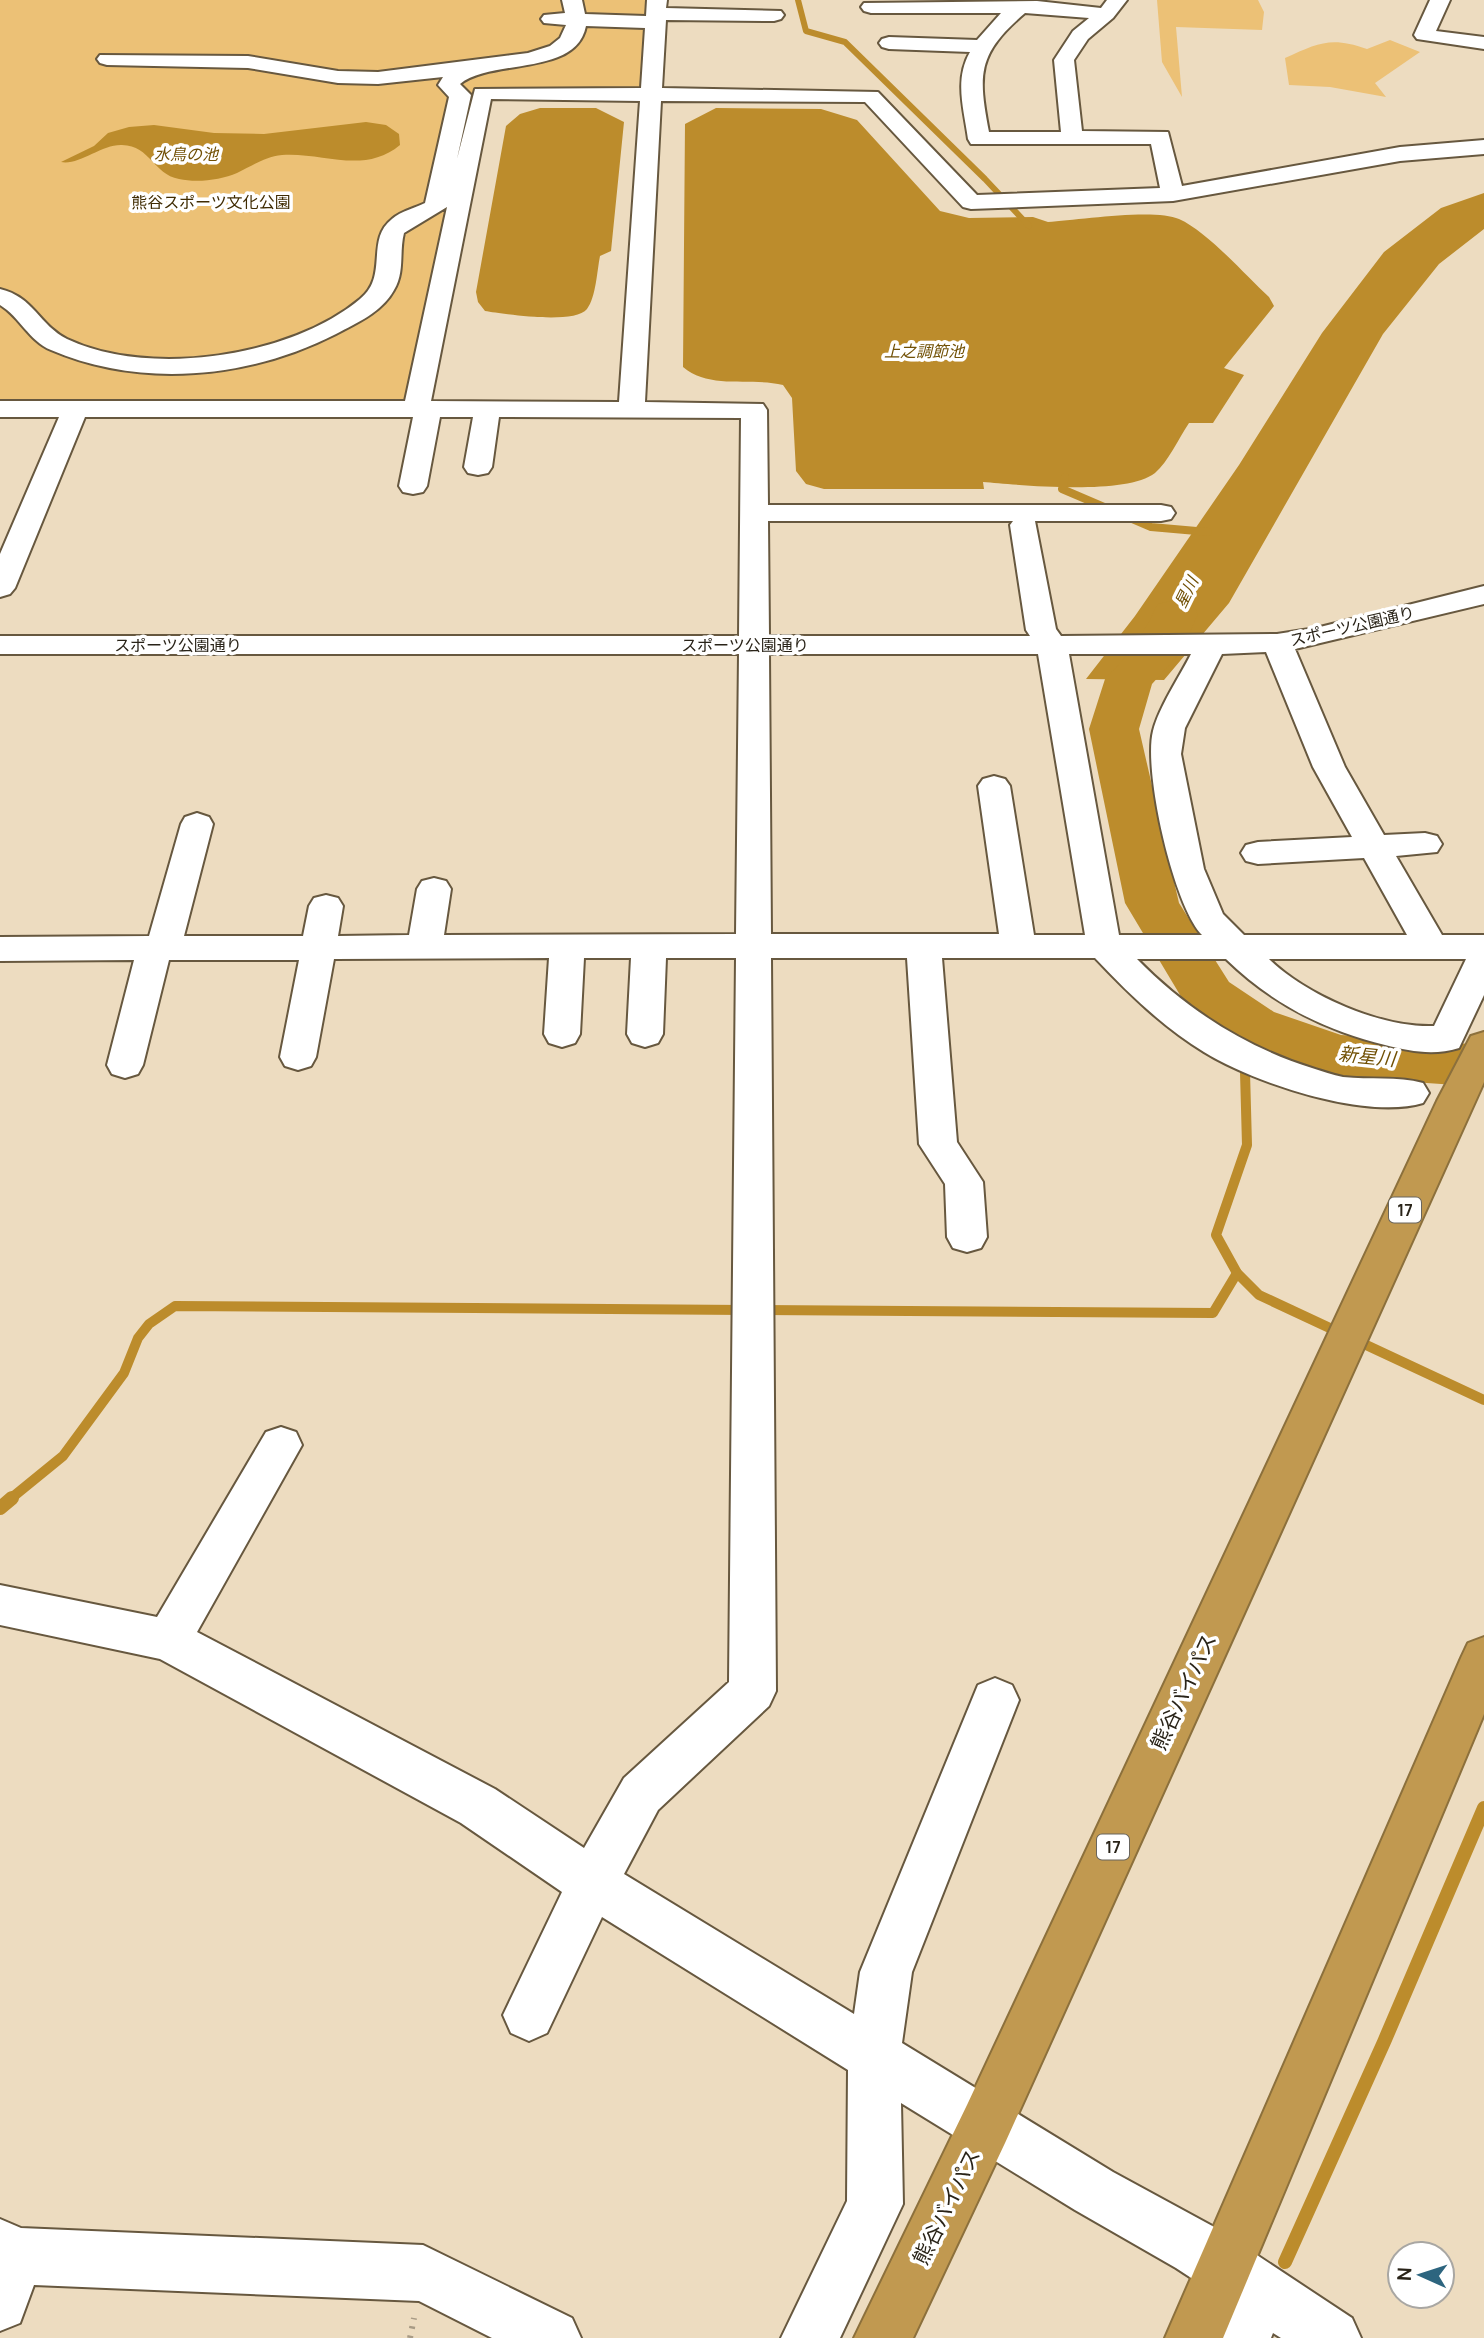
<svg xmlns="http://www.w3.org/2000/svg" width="1484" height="2338" viewBox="0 0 1484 2338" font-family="Manrope,'Noto Sans JP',sans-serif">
  <rect width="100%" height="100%" fill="#eddcc0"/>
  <!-- green -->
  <g fill="#ecc176">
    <path d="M0 0H652L646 88H475L407 405 0 403Z"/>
    <path d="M1157 0H1258L1264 12 1262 30 1176 27 1182 97 1162 62Z"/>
    <path d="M1390 40 1420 52 1375 83 1386 97 1330 87 1289 85 1285 58C1318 43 1331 36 1367 49Z"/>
  </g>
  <!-- water -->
  <g fill="#bc8c2c">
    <path d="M540 108H596L624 122 611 251 600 256C597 271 596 297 587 309 574 325 504 314 485 311L478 302 476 292 506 126 520 114Z"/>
    <path d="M716 108 821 109 857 120 940 211 969 218 1033 217 1048 222C1077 220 1155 208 1179 219 1208 232 1245 275 1269 297L1274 306 1224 368 1244 375 1213 423H1189C1179 438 1168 462 1155 473 1125 496 1021 485 983 482L984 489H824L806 484 796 471 792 398 783 385C751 377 710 390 683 367L685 124Z"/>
    <path d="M366 122 386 125 399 134 400 145C364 175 323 152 282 155 264 157 252 166 237 173 221 180 197 183 179 179 153 174 151 146 122 145 102 144 78 166 61 162L94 146 108 133 129 127 154 125 214 133 264 134Z"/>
    <path d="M1484 193V229L1439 264 1383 334 1229 603 1164 680 1086 679 1135 616 1239 465 1322 333 1384 252 1441 208Z"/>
  </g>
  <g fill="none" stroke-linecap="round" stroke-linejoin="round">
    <!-- stream-far3 -->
    <path stroke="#bc8c2c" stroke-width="6" d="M798 0 806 31 845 42 985 179 1029 226"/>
    <!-- stream-far2 -->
    <path stroke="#bc8c2c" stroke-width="8" d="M1065 477 1062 489 1151 527 1208 532"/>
    <!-- stream-far1 -->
    <g stroke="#bc8c2c" stroke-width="10">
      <path d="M1254 1026 1245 1072 1247 1145 1216 1235 1237 1273 1259 1295 1484 1400"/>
      <path d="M761 1310 1213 1313 1237 1273"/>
      <path d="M9 1500 63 1456 124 1373 138 1338 149 1324 175 1306 745 1310"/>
    </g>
    <!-- stream -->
    <g stroke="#bc8c2c" stroke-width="14">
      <path d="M0 1508 12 1498"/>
      <path d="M1285 2262 1384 2042 1484 1808"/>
    </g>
    <!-- river -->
    <path fill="#bc8c2c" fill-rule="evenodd" d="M1175 600 1192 604 1198 614 1181 652 1152 684 1139 729 1179 903 1229 982 1274 1012 1341 1035 1484 1045V1087L1341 1077 1274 1058 1234 1040 1189 1010 1125 903 1089 729 1105 679 1136 646 1158 604Z"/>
    <!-- minor casing -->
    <g stroke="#67583f" stroke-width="4">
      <g id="minor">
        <path d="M562 0H582L585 14 646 16 647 0H667L666 8 781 11 784 15 781 19 774 21 666 20 662 88 878 92 977 195 1160 188 1151 144H971L968 139C964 109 954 80 970 52L889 49 882 47 879 43 882 39 889 37 977 40 1001 13H871L864 11 861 7 864 3 1037 1 1101 8 1107 0H1127L1113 18 1088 39 1074 60 1082 131 1168 132 1182 186 1400 147 1484 140V154L1400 161 1173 201 971 209 963 207 865 102 661 101 645 402 763 404 767 410 768 505H1161L1171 507 1175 513 1171 519 1161 521H1035L1056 629 1061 636 1277 634 1316 628 1484 586V604L1295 649 1345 767 1384 835 1425 833 1437 836 1442 844 1437 852 1396 856 1442 935H1484V995L1459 1048C1433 1056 1410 1051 1385 1045 1323 1030 1271 1003 1226 959H1137C1186 1009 1245 1047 1312 1068 1322 1071 1333 1075 1343 1077 1370 1080 1397 1076 1423 1083L1429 1093 1423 1103C1366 1120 1254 1083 1204 1052 1163 1027 1128 993 1095 958H942L957 1142 983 1182 987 1237 981 1248 967 1252 953 1248 947 1237 945 1184 919 1144 907 958H771L776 1691 769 1706 658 1810 624 1874 854 2014 860 1972 978 1685 995 1678 1012 1685 1019 1700 912 1972 902 2043 1113 2172 1216 2228 1352 2318 1361 2338H1281L1273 2333 1271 2338H1213L1228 2302 1176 2268 1075 2210 901 2103 903 2204 840 2338H781L847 2201 848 2070 602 1917 547 2033 529 2041 511 2033 503 2015 562 1892 461 1823 160 1659 0 1625V1585L157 1617 266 1432 281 1427 296 1432 302 1445 197 1632 495 1789 584 1848 624 1778 729 1682 736 958H666L663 1034 658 1043 645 1047 632 1043 627 1034 631 958H584L580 1034 575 1043 562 1047 549 1043 544 1034 549 958 334 959 316 1057 311 1066 298 1070 285 1066 280 1057 299 960H169L143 1065 138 1074 125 1078 112 1074 107 1065 134 960 0 961V937L149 936 181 824 185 817 197 813 209 817 213 824 184 936H303L309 906 314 898 326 895 338 898 343 906 338 936 409 935 417 889 422 881 434 878 446 881 451 889 444 935 736 934 739 654H0V636H739L741 418 499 417 492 467 488 473 478 475 468 473 464 467 473 417H440L427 486 423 492 413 494 403 492 399 486 413 417H85L15 588 10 594 0 597V554L59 417H0V401H405L447 207 404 233C399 252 405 272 394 290 382 312 357 323 336 334 250 378 142 389 51 350 29 341 20 317 0 305V289C34 297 39 325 67 339 149 378 291 357 360 299 389 276 365 240 392 219 401 211 415 208 425 203L449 97 438 85 443 77 378 84 338 83 248 68 107 65 100 63 97 59 100 55 248 56 338 71 378 72 528 53 550 46 560 38 566 25 544 23 541 19 544 15 565 13ZM1025 13 1089 18 1073 31 1054 60 1061 132H989C978 74 977 54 1025 13ZM586 26 645 28 641 88 475 89 457 159 471 95 460 84C492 58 576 77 586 26ZM491 99 640 101 619 402 431 401ZM768 521H1013L1010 525 1026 630 1030 636H769ZM1266 652 1313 767 1352 837 1258 842 1246 845 1241 853 1246 861 1258 864 1364 858 1407 935H1244L1223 914 1204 869 1181 754 1185 728 1222 654ZM769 654H1038L1085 935H1034L1010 786 1005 779 994 776 983 779 978 786 999 934H771ZM1069 654H1191C1180 676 1159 707 1153 731 1143 770 1173 905 1202 935H1119ZM1269 959H1466L1434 1026C1381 1028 1306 995 1269 959Z"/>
        <path d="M1430 0H1450L1436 31 1484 37V49L1417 39 1414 35Z"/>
        <path d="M0 2219 21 2228 423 2245 572 2318 581 2338H492L419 2301 34 2285 20 2323 0 2331Z"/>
      </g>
    </g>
    <!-- highway casing -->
    <g stroke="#8c703c" stroke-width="4">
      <g id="highway">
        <path d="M1484 1032V1082L1005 2143 913 2338H854L967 2105 1437 1101 1471 1036Z"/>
        <path d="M1484 1637V1714L1223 2338H1165L1461 1658 1468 1643Z"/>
      </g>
    </g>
    <!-- path -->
    <path stroke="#a89b85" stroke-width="6" stroke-dasharray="2.5 7" stroke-linecap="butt" d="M410 2338 414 2318"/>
    <!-- minor -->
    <use href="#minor" fill="#fff" fill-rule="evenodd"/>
    <!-- highway -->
    <use href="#highway" fill="#c19950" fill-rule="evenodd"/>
  </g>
  <g text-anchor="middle" stroke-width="7" stroke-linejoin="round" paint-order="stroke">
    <!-- far-water labels -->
    <g font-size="16" font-style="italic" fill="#715005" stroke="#fff">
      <text x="186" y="160">水鳥の池</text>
      <text x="924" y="357">上之調節池</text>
      <text transform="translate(1186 592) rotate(-64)" y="6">星川</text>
    </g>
    <!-- far-park labels -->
    <g font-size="16" fill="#402c03" stroke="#fff">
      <text x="211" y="208">熊谷スポーツ文化公園</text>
    </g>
    <!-- far-street labels -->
    <g font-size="16" fill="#292318" stroke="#fff">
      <text transform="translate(1352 626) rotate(-13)" y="6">スポーツ公園通り</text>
      <text x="178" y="651">スポーツ公園通り</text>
      <text x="745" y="651">スポーツ公園通り</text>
    </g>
    <!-- shield labels -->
    <g fill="#fff" stroke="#69655d" stroke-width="2">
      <rect x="1389" y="1197.5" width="32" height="25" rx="5"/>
      <rect x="1097" y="1834.5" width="32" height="25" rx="5"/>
    </g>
    <g font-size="16" font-weight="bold" fill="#292318">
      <text x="1405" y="1216">17</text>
      <text x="1113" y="1853">17</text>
    </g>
    <!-- water labels -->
    <g font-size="19" font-style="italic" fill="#715005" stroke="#fff">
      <text transform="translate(1367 1056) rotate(6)" y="7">新星川</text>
    </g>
    <!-- near-street labels -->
    <g font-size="21" fill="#292318" stroke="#fff">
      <text transform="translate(1184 1692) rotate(-65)" y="7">熊谷バイパス</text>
      <text transform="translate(947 2207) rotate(-64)" y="7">熊谷バイパス</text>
    </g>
  </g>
  <!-- north arrow -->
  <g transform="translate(1421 2275) rotate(273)"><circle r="33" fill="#ffffff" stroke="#a9a7a3" stroke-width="2"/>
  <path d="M0-5L12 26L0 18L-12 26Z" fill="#2d657f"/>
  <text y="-10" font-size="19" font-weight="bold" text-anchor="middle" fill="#292318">N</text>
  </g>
</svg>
